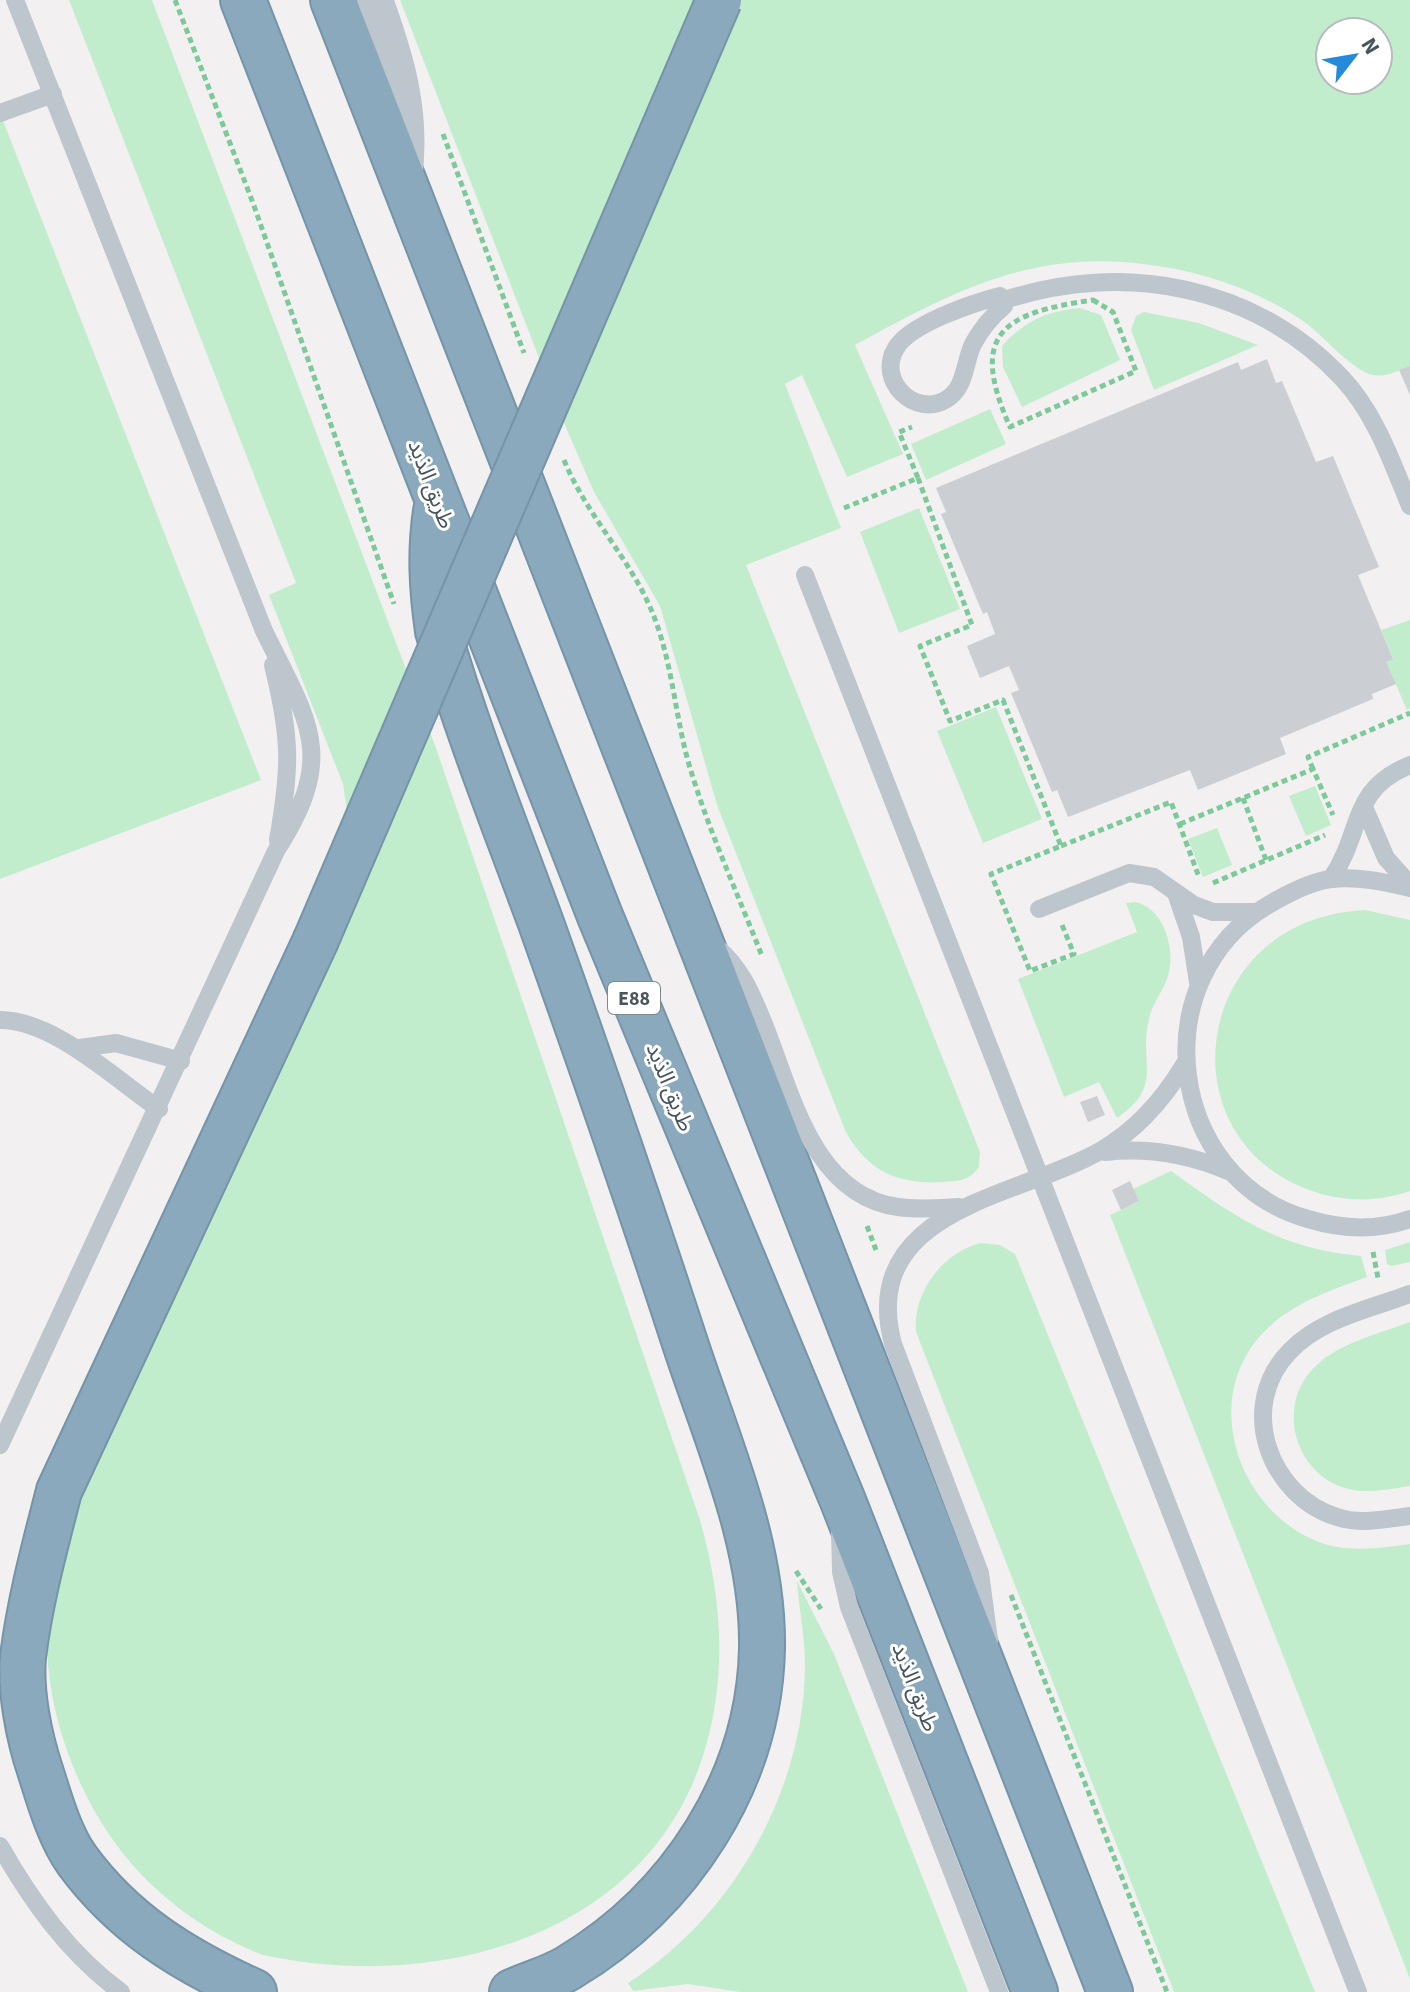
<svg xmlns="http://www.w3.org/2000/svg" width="1410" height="1992" viewBox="0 0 1410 1992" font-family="'Source Sans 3','Noto Sans Arabic',sans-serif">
  <rect width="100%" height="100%" fill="#f3f0f1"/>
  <!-- green -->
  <g fill="#c2edcd" fill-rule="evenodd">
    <path d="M69 0H152L436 748 700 1520C723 1601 728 1682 701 1762 640 1940 432 1992 263 1955 192 1928 131 1877 94 1810 67 1762 49 1705 47 1649 46 1610 54 1572 60 1533L350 831 343 784 269 595 296 583Z"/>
    <path d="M400 0H1410V366C1397 371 1384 379 1369 374 1348 366 1323 335 1303 321 1256 289 1198 270 1143 264 1029 250 950 293 855 345L903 454 847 477 802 375 785 384 841 528 746 565 980 1152 979 1167C970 1180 960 1181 945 1182 899 1185 867 1172 845 1130L717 805 660 606 594 492 567 430ZM1330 32H1378V80H1330Z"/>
    <path d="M0 113 261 780 0 879Z"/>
    <path d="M1080 308 1101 315 1120 360 1022 407 1003 367 1002 346C1024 321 1047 311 1080 308Z"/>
    <path d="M1144 312 1199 323 1258 345 1154 390 1131 330 1136 316Z"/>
    <path d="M990 409 1006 444 926 480 911 444Z"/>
    <path d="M919 508 960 609 899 633 860 532Z"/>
    <path d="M1410 620V708L1407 710 1386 662 1393 658 1381 630Z"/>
    <path d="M996 707 1042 819 983 843 937 731Z"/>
    <path d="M1315 786 1331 825 1306 836 1289 796Z"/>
    <path d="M1217 828 1232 865 1203 877 1188 839Z"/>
    <path d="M1135 902C1165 908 1177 952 1167 979 1162 993 1152 1004 1149 1019 1138 1064 1165 1085 1117 1118L1099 1082 1064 1097 1018 979 1137 932 1126 903Z"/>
    <path d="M1365 910 1410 920V1191C1379 1202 1345 1202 1315 1192 1161 1142 1191 918 1365 910Z"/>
    <path d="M1171 1171C1235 1217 1280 1249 1361 1256L1367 1277C1329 1291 1289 1304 1261 1335 1200 1403 1240 1512 1319 1542 1348 1553 1380 1548 1410 1544V1979L1110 1215 1138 1202 1133 1189Z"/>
    <path d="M1410 1242V1262L1391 1266 1387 1264 1385 1250Z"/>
    <path d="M981 1243 1000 1245 1015 1254 1315 1992H1174L916 1332C912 1293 943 1252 981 1243Z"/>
    <path d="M1410 1322V1486C1390 1489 1369 1494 1349 1489 1297 1477 1276 1410 1311 1371 1334 1344 1378 1334 1410 1322Z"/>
    <path d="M797 1581 834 1654 968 1992H740L688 1984 633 1991 628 1983C733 1916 804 1791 805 1666 805 1638 799 1609 797 1581Z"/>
  </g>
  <!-- building -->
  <g fill="#cbced2">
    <path d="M1267 359 1276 383 1282 381 1316 462 1333 456 1379 567 1358 575 1393 659 1386 662 1396 684 1372 694 1373 699 1280 738 1286 754 1198 790 1190 770 1068 817 1057 790 1052 792 1011 693 1019 690 1009 666 980 678 967 646 995 634 987 612 983 614 941 514 946 512 936 488 1238 362 1241 370Z"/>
    <path d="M1410 366V395L1399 370Z"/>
    <path d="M1097 1096 1105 1115 1088 1122 1080 1102Z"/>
    <path d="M1130 1181 1139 1201 1121 1210 1112 1190Z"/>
  </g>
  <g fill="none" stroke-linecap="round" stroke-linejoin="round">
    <!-- highway casing -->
    <g stroke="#7694a8" stroke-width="48">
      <g id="highway">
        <path d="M243 0 600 916 843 1501 1035 1992"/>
        <path d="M333 0 1110 1992"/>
        <path d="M436 511C430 552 432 589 438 631 467 731 506 828 542 926 592 1066 640 1205 686 1346 718 1443 764 1545 762 1649 759 1781 680 1901 568 1968 551 1978 530 1984 512 1992"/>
        <path d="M254 1992C183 1960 123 1923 77 1860 59 1835 49 1798 40 1770 29 1737 20 1692 23 1657 30 1600 45 1546 59 1491L315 942"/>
      </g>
    </g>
    <!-- path -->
    <g stroke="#7cc999" stroke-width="5" stroke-dasharray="6 4" stroke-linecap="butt">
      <path d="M175 0 253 203 394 604"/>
      <path d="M443 134 524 353"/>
      <path d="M1093 300 1113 312 1136 371 1010 427C968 333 1003 313 1093 300Z"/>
      <path d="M564 460C586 514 627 555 650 607 672 657 674 710 688 761 707 827 737 892 762 956"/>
      <path d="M918 478 972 625 920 646 950 721 1003 700 1061 846 991 874 1030 971 1074 954 1062 925"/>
      <path d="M844 508 918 478 899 432 912 427"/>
      <path d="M1313 769 1308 757 1410 713"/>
      <path d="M1243 798 1266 860"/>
      <path d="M1180 824 1313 769 1333 815"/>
      <path d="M1061 846 1171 802 1199 877"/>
      <path d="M1213 883 1325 835"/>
      <path d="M867 1226 876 1250"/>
      <path d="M1373 1252 1378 1278"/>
      <path d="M796 1571 821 1609"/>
      <path d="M1011 1595 1167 1992"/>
    </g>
    <!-- lane -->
    <g stroke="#bdc6cc" stroke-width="18">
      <path d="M0 113 53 94"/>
      <path d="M1000 296 1005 300 1004 306C991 317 981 329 973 344 964 363 966 387 947 399 915 419 876 380 896 348 910 324 973 303 1000 296Z"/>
      <path d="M1005 300C1122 261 1255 285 1342 378 1375 413 1392 462 1410 506"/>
      <path d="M805 575 1358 1992"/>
      <path d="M273 665C291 738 291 766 278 840"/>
      <path d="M1364 807 1386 858 1410 885"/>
      <path d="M1331 879C1364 830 1349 790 1410 765"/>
      <path d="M1410 888C1385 882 1357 876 1332 879 1311 881 1287 894 1270 904 1142 977 1166 1179 1308 1219 1341 1229 1377 1231 1410 1219"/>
      <path d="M1176 893 1191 937 1198 982"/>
      <path d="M1039 909 1129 873 1154 877 1194 905 1213 912H1256"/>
      <path d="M716 947C741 967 752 995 764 1024 791 1091 812 1195 898 1207 918 1210 939 1208 959 1207"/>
      <path d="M0 1020C54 1020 115 1079 159 1109"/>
      <path d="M80 1048 116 1043 181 1061"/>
      <path d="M1105 1152C1149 1147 1188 1154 1228 1171"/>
      <path d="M1410 1294C1370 1309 1320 1319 1290 1351 1236 1406 1269 1496 1337 1517 1361 1525 1386 1519 1410 1516"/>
      <path d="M0 1445 276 851C337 756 310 724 264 631L15 0"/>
      <path d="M840 1528 841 1572 849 1607 999 1992"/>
      <path d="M989 1640 980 1573 893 1344C857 1208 1020 1197 1100 1151 1137 1130 1163 1100 1184 1065"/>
      <path d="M0 1846C32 1902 69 1954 121 1992"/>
    </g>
    <!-- street -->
    <path stroke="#bdc6cc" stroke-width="36" d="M375 0C397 60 413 114 404 179"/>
    <!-- highway -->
    <use href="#highway" stroke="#8ba9bc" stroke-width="44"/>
    <!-- highway-bridge casing -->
    <g stroke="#7694a8" stroke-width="48" stroke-linecap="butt">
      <path id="highway-bridge" d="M315 942 719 0"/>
    </g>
    <!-- highway-bridge -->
    <use href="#highway-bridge" stroke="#8ba9bc" stroke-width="44"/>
  </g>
  <g text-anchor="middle" stroke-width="6" stroke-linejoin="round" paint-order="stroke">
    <!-- shield labels -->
    <rect fill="#fff" stroke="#80898e" stroke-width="2" x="608" y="982" width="52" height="32" rx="6"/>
    <g font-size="20" font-weight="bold" fill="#49565d">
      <text x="634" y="1005">E88</text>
    </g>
    <!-- street labels -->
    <g font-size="22" fill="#49565d" stroke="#fff">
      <text transform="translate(432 484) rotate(69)" y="8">طريق الذيد</text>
      <text transform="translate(671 1087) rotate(68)" y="8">طريق الذيد</text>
      <text transform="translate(916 1687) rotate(69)" y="8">طريق الذيد</text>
    </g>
  </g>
  <!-- north arrow -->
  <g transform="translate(1354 56) rotate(59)"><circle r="38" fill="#ffffff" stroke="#b6bbbe" stroke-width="2"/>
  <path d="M0-6L14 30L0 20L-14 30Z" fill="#248ad9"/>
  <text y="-12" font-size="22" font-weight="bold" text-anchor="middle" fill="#49565d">N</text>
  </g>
</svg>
